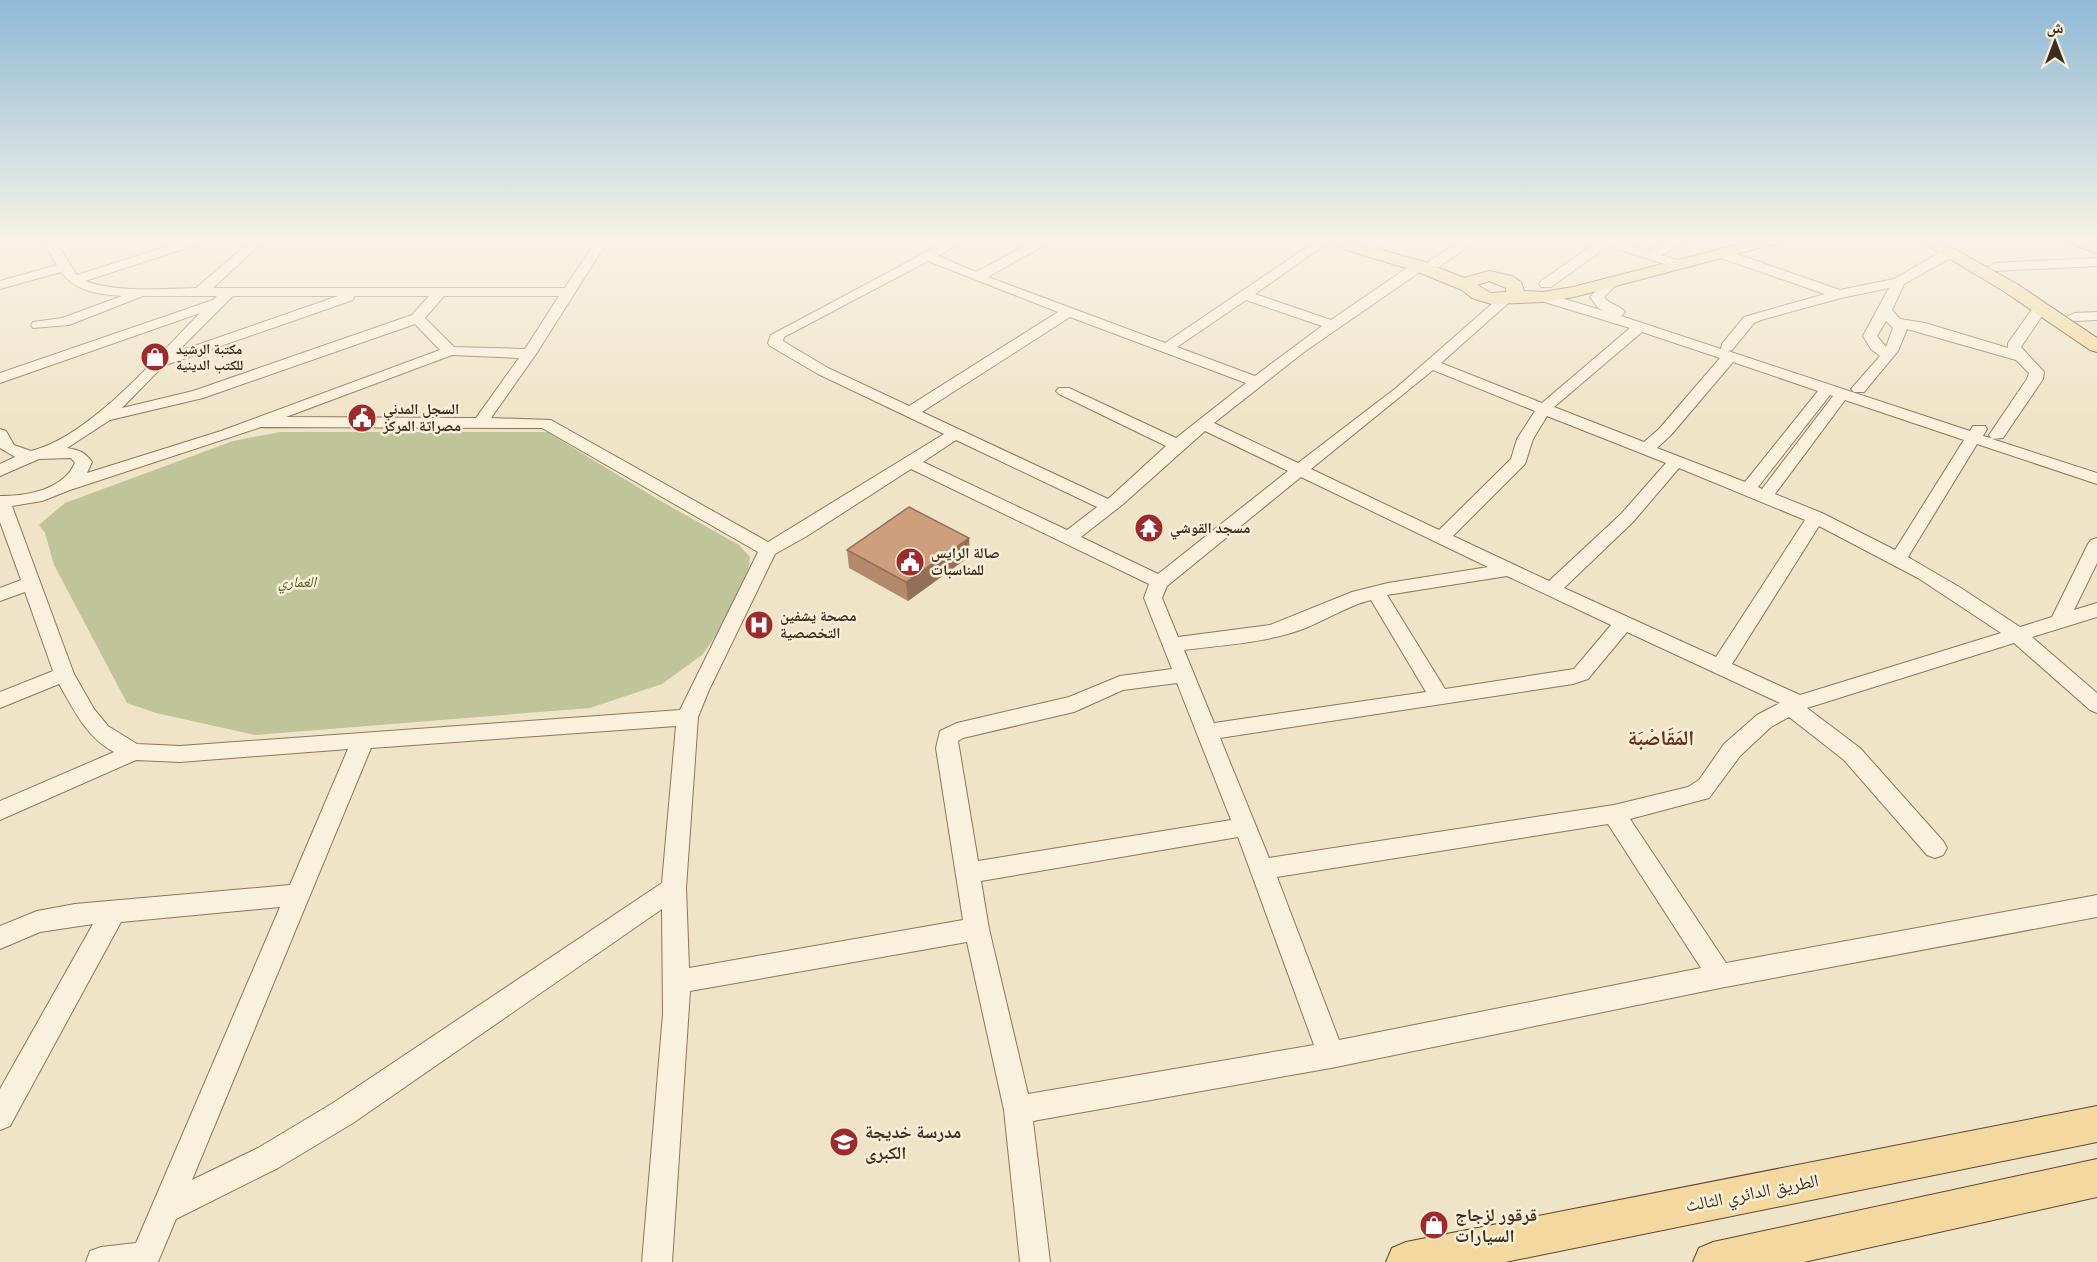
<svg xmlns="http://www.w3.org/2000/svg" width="2097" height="1262" viewBox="0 0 2097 1262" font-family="'Times New Roman','Noto Naskh Arabic',serif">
  <rect width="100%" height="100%" fill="#f0e4c8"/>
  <!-- cemetery -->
  <path fill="#bfc49a" d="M280 432H547L659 500 739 545 750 557 747 577 729 617 702 655 662 684 590 708 255 735 156 713 127 703 54 565 45 533 39 525 65 503 233 441Z"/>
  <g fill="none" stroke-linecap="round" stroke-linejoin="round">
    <!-- minor casing -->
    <g stroke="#8d765c" stroke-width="2">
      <g id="minor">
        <path d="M42 239H54L77 275 190 239H207L205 242 85 281C119 293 160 289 196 288L253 239H266L213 288H565L597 239H609L536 354 491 418 551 420 768 542 944 434 818 374 770 346 768 343 771 335 951 239H966L938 256 976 272 1038 239H1052L1050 242 988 277 1165 343 1319 239H1333L1255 294 1331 320 1414 263H1424L1426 266 1424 269 1304 352 1214 423 1298 463 1396 388 1502 295H1512L1514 298 1441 363 1542 403 1630 328 1538 300 1536 297 1538 294H1548L1604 311 1598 308 1590 297 1606 280H1616L1618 283 1604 297C1610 305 1620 305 1625 312L1621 316 1721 349 1722 344 1744 317 1825 294 1715 256 1714 253 1715 250H1725L1840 290 1894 279 1946 249H1956L1957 252 1956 255 1904 284 1892 310 1900 319 1925 323 2008 348V343L2036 304H2046L2048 307 2021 347 2044 372 2043 379 2003 438 1992 439 2097 473V484L1977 444 1908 557 1961 588 2020 627 2052 617 2088 544 2091 540 2097 538V563L2074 610 2097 603V617L2032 637 2097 693V713L2090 710 2014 643 1807 708 1860 748 1943 841 1947 848 1943 855 1935 858 1927 855 1844 760 1789 717 1771 727 1740 756 1709 798 1630 819 1726 963 2097 895V917L1720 988 1331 1068 1033 1121 1050 1262H1020L1004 1110 967 942 690 991 672 1262H642L663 1014 662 909 353 1123 278 1168 176 1219 158 1262H86L90 1251 101 1247 136 1243 280 907 121 922 10 1126 0 1130V1089L93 924 40 932 0 949V926L37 911 75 904 290 885 348 749 180 762 136 760 0 820V801L114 752C86 737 74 710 59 684L0 708V692L53 671 25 592 0 601V588L21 580 0 522V496C27 496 63 490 75 463L71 458 39 459 0 476V464L15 457 0 448V429L6 431 14 445 31 451C90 437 157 356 200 313L0 383V373L213 300 217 296H143L69 325 33 328 31 325 33 322 62 318 122 296C98 294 76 292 61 272L0 289V281L57 265ZM928 261 1058 312 909 406 828 368 783 341 784 337ZM1889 288 1863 336 1871 349 1880 356 1851 389 1854 392H1864L1898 351 1907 329 2016 360 2029 373 2027 379 1989 435 1991 438 1983 436 1987 429 1985 426H1973L1970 431 1728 351 1732 350 1754 323 1761 320 1841 298ZM233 296H338L177 352ZM354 296H429L412 315 193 391 122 408 163 366 353 300ZM444 296H559L525 349 454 347 425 318ZM1246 300 1322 326 1255 376 1177 347ZM1070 317 1246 383 1176 438 1069 388H1059L1056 391 1059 394 1166 446 1108 499 922 412ZM1886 321 1893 328 1886 347 1877 336ZM415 324 440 350 221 431 87 473 92 462C85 452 79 450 67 448L110 420 203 398ZM1642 332 1720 358 1659 429 1644 442 1554 407ZM452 355 519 358 476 418 286 417ZM1733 362 1818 391 1745 482 1657 448 1671 435ZM1433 370 1535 411 1517 439 1511 459 1439 530 1311 469ZM1830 395 1833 396 1762 489 1758 487ZM1845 400 1964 440 1895 550 1822 513 1775 494ZM1547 416 1666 463 1621 514 1549 581 1453 536 1525 464 1533 439ZM261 427 542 428 758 552 680 710 180 746 137 744 108 726 94 709 74 674 12 506 42 501 70 490ZM1205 431 1288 471 1158 574 1081 537 1122 505ZM956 440 1097 507 1067 530 923 462ZM1679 468 1805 520 1716 657 1564 588 1633 522ZM911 469 1149 584 1144 598 1172 669 1120 676 1069 697 957 723 940 731 936 748 963 920 689 968 686 888 698 717 709 690 775 554 807 536ZM1301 477 1488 567 1388 583 1352 592 1270 625 1178 637 1162 598 1167 586ZM1819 526 1918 578 2001 633 1800 695 1732 664ZM1507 576 1611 625 1574 669 1445 689 1387 595ZM1371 600 1426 692 1214 723 1184 650C1223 645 1265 643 1303 629 1326 620 1347 606 1371 600ZM1627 632 1780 703 1757 715 1724 744 1699 780 1688 787 1614 805 1269 858 1220 738 1573 684 1588 679ZM1177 683 1231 820 978 861 958 741 963 738 1074 712 1123 690ZM676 726 662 883 333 1103 258 1148 192 1180 371 748ZM1608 824 1701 968 1339 1040 1277 877ZM1238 837 1314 1045 1028 1094 989 929 981 881Z"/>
        <path d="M1377 239H1392L1376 249H1368L1366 246Z"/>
        <path d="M1464 239H1478L1439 267H1429L1427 264 1429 261Z"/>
        <path d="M1594 239H1612L1649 251 1673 239H1688L1686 242 1661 255 1685 262 1687 265 1680 269 1608 246 1551 287H1541L1539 284 1541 281 1597 242Z"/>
        <path d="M2097 258V266L1995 271 1988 267 1995 263Z"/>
        <path d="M2097 312V320L2074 321 2067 317 2074 313Z"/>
      </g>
    </g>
    <!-- major casing -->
    <g stroke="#5b4430" stroke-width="2">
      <g id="major">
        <path d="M1317 239H1341L1425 262 1464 278 1489 271 1512 276 1521 282 1524 291 1543 292 1573 287 1759 239H1784L1782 242 1574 297 1543 302 1491 304 1472 298 1462 290 1413 270 1319 242ZM1489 281 1506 288V292L1491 293 1477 285Z"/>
        <path d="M1917 239H1936L2017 284 2097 338V352L2090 350 2005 292Z"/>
        <path d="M2064 239H2086L2097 242V253L2066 242Z"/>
        <path d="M2097 1106V1142L1505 1262H1386L1392 1248 1406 1242Z"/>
        <path d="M2097 1159V1197L1804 1262H1693L1699 1248 1713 1242Z"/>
      </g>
    </g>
    <!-- minor -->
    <use href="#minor" fill="#faf1dc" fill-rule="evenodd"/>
    <!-- major -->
    <use href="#major" fill="#f3d9a0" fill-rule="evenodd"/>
  </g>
  <!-- wall -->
  <path fill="#b2896c" d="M847 550 970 556 908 601 849 568Z"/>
  <!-- shaded-wall -->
  <path fill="#916f58" d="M969 538 970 556 908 601 906 582Z"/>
  <!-- building -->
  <path fill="#cf9f7d" stroke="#916f58" stroke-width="1.5" d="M909 507 969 538 906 582 847 550Z"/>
  <!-- sky -->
  <linearGradient id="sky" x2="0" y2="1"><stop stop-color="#8fbad6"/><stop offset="0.58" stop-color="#f8f3e6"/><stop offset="1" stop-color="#f8f3e6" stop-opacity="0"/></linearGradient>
  <rect width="2097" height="415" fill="url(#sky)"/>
  <!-- icons -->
  <defs>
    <g id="shop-disc" transform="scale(1.5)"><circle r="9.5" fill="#9e2a2b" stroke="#f7eed8"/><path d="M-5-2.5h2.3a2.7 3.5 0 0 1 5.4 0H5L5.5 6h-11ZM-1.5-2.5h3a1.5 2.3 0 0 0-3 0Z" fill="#fff"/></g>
    <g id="civic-disc" transform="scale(1.5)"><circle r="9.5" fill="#9e2a2b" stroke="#f7eed8"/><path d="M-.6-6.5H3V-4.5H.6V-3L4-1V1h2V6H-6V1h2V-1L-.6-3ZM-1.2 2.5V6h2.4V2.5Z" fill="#fff"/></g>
    <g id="temple-disc" transform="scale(1.5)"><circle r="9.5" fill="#9e2a2b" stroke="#f7eed8"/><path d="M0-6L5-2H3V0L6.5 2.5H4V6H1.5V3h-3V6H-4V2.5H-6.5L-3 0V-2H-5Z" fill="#fff"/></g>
    <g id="hospital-disc" transform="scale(1.5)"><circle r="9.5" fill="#9e2a2b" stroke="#f7eed8"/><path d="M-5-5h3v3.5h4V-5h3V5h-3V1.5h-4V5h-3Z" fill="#fff"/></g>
    <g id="school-disc" transform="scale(1.5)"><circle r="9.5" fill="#9e2a2b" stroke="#f7eed8"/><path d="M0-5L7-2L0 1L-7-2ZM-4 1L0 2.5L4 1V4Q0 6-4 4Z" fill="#fff"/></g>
  </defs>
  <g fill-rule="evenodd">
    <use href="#shop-disc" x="155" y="357"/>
    <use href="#civic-disc" x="362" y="418"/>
    <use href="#temple-disc" x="1149" y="528"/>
    <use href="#civic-disc" x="910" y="562"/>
    <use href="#hospital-disc" x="759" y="625"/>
    <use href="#school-disc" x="844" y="1142"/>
    <use href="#shop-disc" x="1434" y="1225"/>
  </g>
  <g text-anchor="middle" stroke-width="5" stroke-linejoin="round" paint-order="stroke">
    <!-- far-poi labels -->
    <g font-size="14" font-weight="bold" fill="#3d2e20" stroke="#f7eed8" text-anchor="start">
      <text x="176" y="354">مكتبة الرشيد<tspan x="176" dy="16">للكتب الدينية</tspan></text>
    </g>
    <!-- poi labels -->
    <g font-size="15" font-weight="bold" fill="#3d2e20" stroke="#f7eed8" text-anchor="start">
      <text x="383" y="414">السجل المدني<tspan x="383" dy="17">مصراتة المركز</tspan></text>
      <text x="1170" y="533">مسجد القوشي</text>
      <text x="931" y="558">صالة الرايس<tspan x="931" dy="17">للمناسبات</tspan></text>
      <text x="780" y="621">مصحة يشفين<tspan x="780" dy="17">التخصصية</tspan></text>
    </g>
    <!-- park labels -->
    <g font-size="15" font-style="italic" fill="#4d5a26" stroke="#f7eed8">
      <text x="297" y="587">الغماري</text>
    </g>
    <!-- near-poi labels -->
    <g font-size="18" font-weight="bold" fill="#3d2e20" stroke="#f7eed8" text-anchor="start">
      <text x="865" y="1138">مدرسة خديجة<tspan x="865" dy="21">الكبرى</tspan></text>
      <text x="1455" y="1221">قرقور لزجاج<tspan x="1455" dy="21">السيارات</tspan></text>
    </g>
    <!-- near-street labels -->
    <g font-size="18" fill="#3d2e20" stroke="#f7eed8">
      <text transform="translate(1752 1193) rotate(-11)" y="6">الطريق الدائري الثالث</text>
    </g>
    <!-- district labels -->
    <g font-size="21" font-weight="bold" fill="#6b2e1e" stroke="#f7eed8">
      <text x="1661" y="745">المَقَاصْبَة</text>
    </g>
  </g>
  <!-- north arrow -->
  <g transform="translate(2055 42)" stroke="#f7eed8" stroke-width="4.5" paint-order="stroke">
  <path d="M0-4.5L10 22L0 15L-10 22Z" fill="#3d2e20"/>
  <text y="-9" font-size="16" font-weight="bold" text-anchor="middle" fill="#3d2e20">ش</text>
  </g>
</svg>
